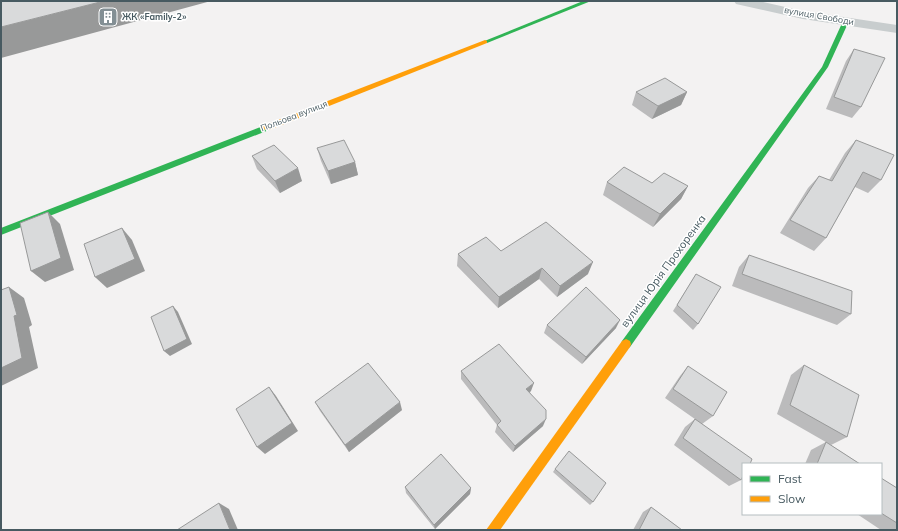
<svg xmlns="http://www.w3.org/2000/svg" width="898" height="531" viewBox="0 0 898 531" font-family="Mulish,sans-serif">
  <rect width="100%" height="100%" fill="#f3f2f2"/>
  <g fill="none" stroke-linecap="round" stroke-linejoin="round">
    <!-- street -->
    <path fill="#c8cdce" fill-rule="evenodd" d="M734 1H759L803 11 897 25V33L803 19 736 4Z"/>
    <!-- fast -->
    <g fill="#30b455" fill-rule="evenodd">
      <path d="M583 1H591L487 43 482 42Z"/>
      <path d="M846 19 849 21 828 67 630 347 626 349 622 347 621 344 622 341 822 67 843 21Z"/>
      <path d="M263 126H266L270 128 269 130 1 235V228Z"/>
    </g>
    <!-- slow -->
    <g fill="#ff9f0a" fill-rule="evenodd">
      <path d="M485 40 487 41V43L269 130H266L262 128 263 126Z"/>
      <path d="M626 339 630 341 631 344 630 347 500 530H486L622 341Z"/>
    </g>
  </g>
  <!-- wall -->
  <g fill="#bbbbbc">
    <path d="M854 49 861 107 852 118 826 109 846 61Z"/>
    <path d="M636 92H687L681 105 652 119 632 105Z"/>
    <path d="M856 140 881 180 868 193 855 187 826 238 814 251 780 233 808 188 819 176 829 180 845 153Z"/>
    <path d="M317 148 355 162 358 175 331 184 321 161Z"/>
    <path d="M252 156 302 181 280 193 257 169Z"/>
    <path d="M607 182 652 183 688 186 681 199 653 227 603 195Z"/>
    <path d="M501 251 588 274 557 297 539 279 498 308 457 266 458 254Z"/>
    <path d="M749 255 851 314 837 325 732 286 739 267Z"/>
    <path d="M696 274 698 324 693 330 673 311Z"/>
    <path d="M547 325 616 328 582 364 544 333Z"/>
    <path d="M804 365 847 437 831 445 777 414 791 375Z"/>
    <path d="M688 366 713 416 702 424 741 480 729 486 674 445 685 427 695 419 702 424 665 398 680 376Z"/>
    <path d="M461 371 531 391 530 392 543 426 513 452 495 432 497 425 461 379Z"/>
    <path d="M315 402 402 410 349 452 320 411Z"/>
    <path d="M826 442 860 464H805L811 450Z"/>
    <path d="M555 469 593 502 590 505 553 472Z"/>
    <path d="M881 478 897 488V530H881L857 514H881Z"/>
    <path d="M405 487 471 488 470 494 435 529 406 493Z"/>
    <path d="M651 507 682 530H633L643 512Z"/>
  </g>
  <!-- shaded-wall -->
  <g fill="#989999">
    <path d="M104 1H211L1 58V27Z"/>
    <path d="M687 92 681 105 652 119 658 106Z"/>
    <path d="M355 162 358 175 331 184 328 171Z"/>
    <path d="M298 168 302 181 280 193 275 181Z"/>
    <path d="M688 186 681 199 653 227 660 214Z"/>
    <path d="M48 212 60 224 74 270 45 282 31 271Z"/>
    <path d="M122 228 132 240 145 271 107 288 95 277Z"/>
    <path d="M593 262 588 274 557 297 560 286Z"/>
    <path d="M542 268 539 279 498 308 499 297Z"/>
    <path d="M9 287 24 298 32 325 29 327 38 368 1 386V368L14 316Z"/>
    <path d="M173 306 178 312 192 344 170 356 164 351Z"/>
    <path d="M620 320 616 328 582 364 586 357Z"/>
    <path d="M534 383 531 391 524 396 526 389Z"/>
    <path d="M269 387 276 396 298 431 265 454 257 447Z"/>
    <path d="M400 402 402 410 349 452 345 445Z"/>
    <path d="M546 419 543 426 513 452 515 446Z"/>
    <path d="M471 488 470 494 435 529 434 525Z"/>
    <path d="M219 503 229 509 238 530H230Z"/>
  </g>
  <!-- building -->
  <g fill="#d9dadb" stroke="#989999">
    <path d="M1 1H104L1 27Z"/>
    <path d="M854 49 885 58 861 107 834 97Z"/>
    <path d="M665 78 687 92 658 106 636 92Z"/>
    <path d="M344 140 355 162 328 171 317 148Z"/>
    <path d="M856 140 894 155 881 180 863 172 826 238 790 220 819 176 832 181Z"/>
    <path d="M274 145 298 168 275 181 252 156Z"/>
    <path d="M624 167 652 183 664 173 688 186 660 214 607 182Z"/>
    <path d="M48 212 61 258 31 271 20 223Z"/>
    <path d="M546 222 593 262 560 286 542 268 499 297 458 254 486 237 501 251Z"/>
    <path d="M122 228 135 259 95 277 84 244Z"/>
    <path d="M749 255 852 291 851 314 742 274Z"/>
    <path d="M696 274 721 287 698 324 677 305Z"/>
    <path d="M9 287 17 315 14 316 22 358 1 368V290Z"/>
    <path d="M586 287 620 320 586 357 547 325Z"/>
    <path d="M173 306 187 339 164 351 151 317Z"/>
    <path d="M499 344 534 383 526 389 546 410V419L515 446 497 425 501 421 461 371Z"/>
    <path d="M368 363 400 402 345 445 315 402Z"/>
    <path d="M804 365 859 395 847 437 790 405Z"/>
    <path d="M688 366 727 392 713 416 673 389Z"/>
    <path d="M269 387 292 423 257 447 236 409Z"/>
    <path d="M695 419 752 459 750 464H743V476L741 480 683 438Z"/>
    <path d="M826 442 860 464H817Z"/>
    <path d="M569 451 606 483 593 502 555 469Z"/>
    <path d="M441 454 471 488 434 525 405 487Z"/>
    <path d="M881 478 897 488V523L881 513Z"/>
    <path d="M219 503 230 530H177Z"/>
    <path d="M651 507 682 530H639Z"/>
  </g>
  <!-- icons -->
  <defs>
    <g id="building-square" transform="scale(1)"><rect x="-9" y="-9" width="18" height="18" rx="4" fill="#838f94" stroke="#fff"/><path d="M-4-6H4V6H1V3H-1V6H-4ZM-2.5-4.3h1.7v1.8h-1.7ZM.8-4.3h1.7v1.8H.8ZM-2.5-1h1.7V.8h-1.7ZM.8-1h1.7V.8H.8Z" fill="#fff"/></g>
  </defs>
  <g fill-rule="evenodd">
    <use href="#building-square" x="108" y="17"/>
  </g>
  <g text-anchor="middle" stroke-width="3" stroke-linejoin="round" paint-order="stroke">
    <!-- far-street labels -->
    <g font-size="9" fill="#475a61" stroke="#fff">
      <text transform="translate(819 16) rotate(10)" y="3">вулиця Свободи</text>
      <text transform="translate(294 116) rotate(-21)" y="3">Польова вулиця</text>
    </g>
    <!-- far-poi labels -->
    <g font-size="9" font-weight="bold" fill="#475a61" stroke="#fff" text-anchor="start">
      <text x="122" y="20">ЖК «Family-2»</text>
    </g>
    <!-- street labels -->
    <g font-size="11" fill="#475a61" stroke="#fff">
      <text transform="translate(663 271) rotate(-54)" y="4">вулиця Юрія Прохоренка</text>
    </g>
  </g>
  <!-- border -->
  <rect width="898" height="531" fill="none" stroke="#475a61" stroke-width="4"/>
  <!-- legend -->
  <rect x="742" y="463" width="140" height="52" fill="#ffffff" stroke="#b5bdc0"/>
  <rect x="750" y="476" width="20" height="6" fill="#30b455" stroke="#b5bdc0"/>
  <text x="778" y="483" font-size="12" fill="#475a61">Fast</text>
  <rect x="750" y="496" width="20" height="6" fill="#ff9f0a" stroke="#b5bdc0"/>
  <text x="778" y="503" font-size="12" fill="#475a61">Slow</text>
</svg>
